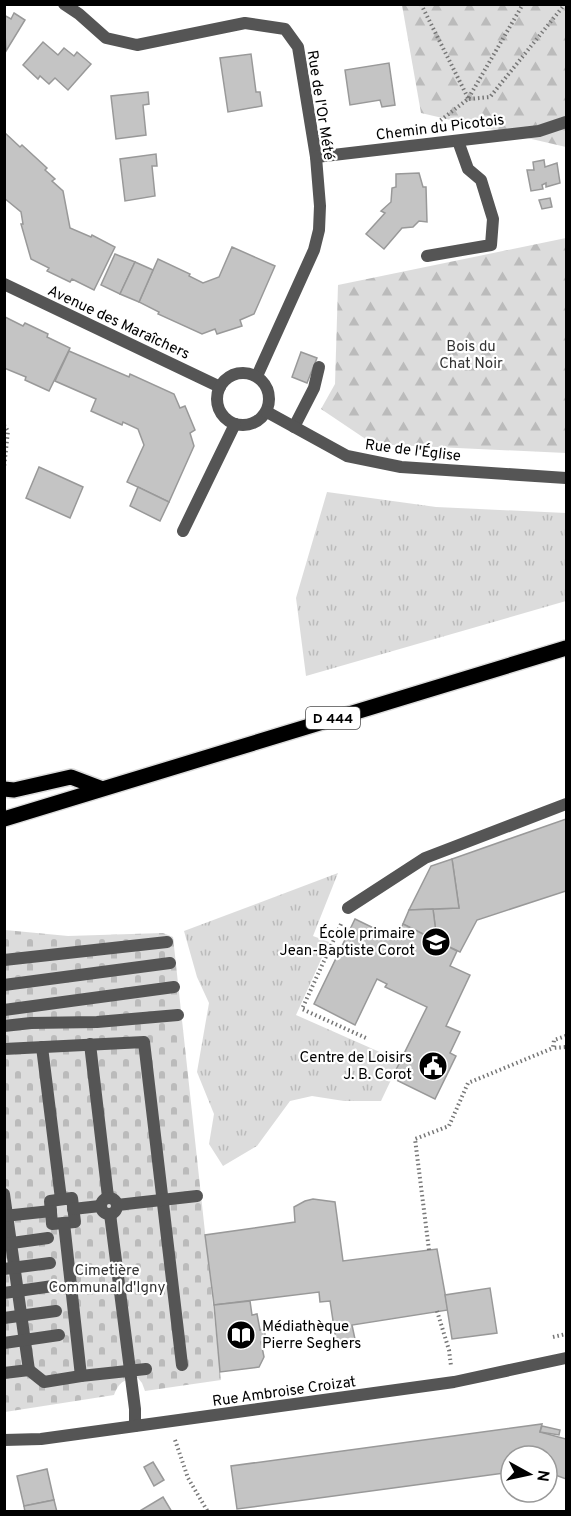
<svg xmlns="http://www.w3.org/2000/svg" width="571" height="1516" viewBox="0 0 571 1516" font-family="Overpass,sans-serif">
  <defs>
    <pattern id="grass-tufts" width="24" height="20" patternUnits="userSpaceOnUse" patternTransform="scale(1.5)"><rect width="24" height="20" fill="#dcdcdc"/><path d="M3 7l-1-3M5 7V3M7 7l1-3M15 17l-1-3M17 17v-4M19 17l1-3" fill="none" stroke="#bbb"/></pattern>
    <pattern id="forest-firs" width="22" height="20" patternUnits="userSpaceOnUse" patternTransform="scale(1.5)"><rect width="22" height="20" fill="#dcdcdc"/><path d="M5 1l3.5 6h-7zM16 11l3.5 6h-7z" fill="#bbb"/></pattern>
    <pattern id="cemetery-stones" width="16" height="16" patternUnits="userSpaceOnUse" patternTransform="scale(1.5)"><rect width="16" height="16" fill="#dcdcdc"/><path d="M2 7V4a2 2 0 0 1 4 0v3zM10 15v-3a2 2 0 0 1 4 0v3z" fill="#bbb"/></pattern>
  </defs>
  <rect width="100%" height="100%" fill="#fff"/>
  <!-- grass -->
  <g fill="url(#grass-tufts)">
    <path d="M327 492 436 507 566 513V601L306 676 296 598Z"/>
    <path d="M338 873 313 936 329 942 296 1015 400 1061 381 1101H344L312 1096 290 1101 257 1146 223 1166 209 1144 214 1114 197 1072 209 1003 197 977 184 931Z"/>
  </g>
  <!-- forest -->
  <g fill="url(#forest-firs)">
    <path d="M402 5H566V147L421 113Z"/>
    <path d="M566 238V453L373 444 321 409 335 384 338 285Z"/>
  </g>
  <!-- cemetery -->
  <path fill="url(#cemetery-stones)" d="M5 930 68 936 163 933 173 937 221 1380 145 1391 142 1383 138 1378C124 1379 119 1382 114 1395L5 1412Z"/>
  <!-- building -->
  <g fill="#c4c4c4" stroke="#999" stroke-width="1.5">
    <path d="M14 13 25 20 6 51 4 15 11 19Z"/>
    <path d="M43 42 58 55 64 48 74 56 77 52 91 64 68 90 55 78 49 84 40 76 38 79 23 65Z"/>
    <path d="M251 54 256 92H260L262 106 228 112 220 58Z"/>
    <path d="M389 63 395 105 382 107 380 100 350 105 345 70Z"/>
    <path d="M148 92 149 104 143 105 146 135 116 139 111 96Z"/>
    <path d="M4 132 20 147 22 145 47 168 45 170 55 179 52 181 63 191 70 228 91 237 92 235 115 247 94 290 72 279 70 282 47 271 49 268 31 259 21 224H23L21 212 4 198Z"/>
    <path d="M156 154 157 166H152L155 196 125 201 120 159Z"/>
    <path d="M544 160 545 167 557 163 560 183 546 187V183L542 185 543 189 531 191 527 170H534L533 162Z"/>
    <path d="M419 173 423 187H426L427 222 419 221 413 227 402 228 384 249 366 234 385 213 381 211 391 202 392 188 396 187V174Z"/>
    <path d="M550 198 552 207 542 209 539 200Z"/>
    <path d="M232 247 275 266 254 314 240 320 242 326 217 334 215 329 202 334 158 314 159 312 139 302 158 259 190 274 189 276 203 283 219 277Z"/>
    <path d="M115 254 135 262 120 294 101 285Z"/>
    <path d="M135 262 153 270 139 302 120 294Z"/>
    <path d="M5 317 23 326 25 323 48 334 47 337 70 348 49 391 25 380 26 377 4 368Z"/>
    <path d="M69 351 129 377 130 374 174 394 180 408 185 406 195 430 190 433 194 446 169 502 127 482 144 445 138 429 123 422 122 425 91 411 96 399 55 381Z"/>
    <path d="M301 352 317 358 307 383 292 377Z"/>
    <path d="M39 467 83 487 70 518 26 498Z"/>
    <path d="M138 487 169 502 160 521 130 506Z"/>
    <path d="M566 819V891L477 920 460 952 437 941 433 909 459 908 452 859Z"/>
    <path d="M452 859 459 908 409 910 431 866Z"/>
    <path d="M433 909 437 941 403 924 409 910Z"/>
    <path d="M355 919 396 939 403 924 457 951 450 966 470 975 446 1026 460 1032 450 1053 456 1056 435 1099 392 1078 427 1007 385 987 387 984 377 979 355 1025 314 1004Z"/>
    <path d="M313 1199 335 1202 343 1261 437 1249 448 1310 352 1325 356 1344 337 1347 330 1301 320 1302 319 1292 214 1305 205 1235 295 1222 294 1207 305 1201Z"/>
    <path d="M490 1288 497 1333 452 1339 445 1295Z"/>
    <path d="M250 1301 252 1315 257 1314 260 1330 264 1329 266 1340 261 1342 264 1357 259 1367 220 1372 214 1305Z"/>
    <path d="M542 1424 540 1432 566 1439V1479L547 1472V1456H511V1472L237 1509 231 1466Z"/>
    <path d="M542 1426 560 1430 559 1435 540 1432Z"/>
    <path d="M153 1462 164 1480 154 1486 144 1467Z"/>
    <path d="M47 1469 54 1500 24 1506 17 1476Z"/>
    <path d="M163 1497 172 1512H138Z"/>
    <path d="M54 1500 57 1512H25L24 1506Z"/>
  </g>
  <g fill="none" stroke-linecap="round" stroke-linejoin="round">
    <!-- primary casing -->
    <g stroke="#dbdbdb" stroke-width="18">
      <g id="primary">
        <path d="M4 789 14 790 71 777 100 788"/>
        <path d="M4 819 566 648"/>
      </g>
    </g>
    <!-- path -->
    <g stroke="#777" stroke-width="4" stroke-dasharray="1.5 3" stroke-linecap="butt">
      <path d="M421 4 468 98"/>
      <path d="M469 99 490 97 565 4"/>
      <path d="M437 123 468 99 523 4"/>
      <path d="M4 425 8 431 4 468"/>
      <path d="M341 924 302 1009 366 1038"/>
      <path d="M566 1036 554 1040 553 1048 566 1047"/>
      <path d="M429 1250 415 1139 449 1126 468 1083 553 1048"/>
      <path d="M437 1311 449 1350 451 1366"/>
      <path d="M553 1337 566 1334"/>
      <path d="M175 1440 188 1478 208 1512"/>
    </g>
    <!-- service -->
    <g stroke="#555" stroke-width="12">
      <path d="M427 256 491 245 493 219 481 180 468 169 458 141"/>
      <path d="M294 427 314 388 319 367"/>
      <path d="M348 908 425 858 566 804"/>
      <path d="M4 960 167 942"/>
      <path d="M4 985 170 963"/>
      <path d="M4 1010 174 987"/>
      <path d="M4 1026 31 1023 97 1022 178 1015"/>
      <path d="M90 1044 108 1197"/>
      <path d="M42 1047 61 1199"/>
      <path d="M4 1049 144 1042 182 1365"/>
      <path d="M4 1194 29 1370"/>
      <circle cx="109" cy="1206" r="8"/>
      <path d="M72 1198 75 1222 52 1224 50 1201Z"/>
      <path d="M117 1205 197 1196"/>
      <path d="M73 1209 100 1206"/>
      <path d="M110 1214 135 1409V1426"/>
      <path d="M4 1216 51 1211"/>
      <path d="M64 1223 81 1376"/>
      <path d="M5 1244 48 1238"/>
      <path d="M4 1269 50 1263"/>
      <path d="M4 1293 53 1286"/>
      <path d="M4 1318 56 1311"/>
      <path d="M4 1343 59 1335"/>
      <path d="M4 1373 29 1370 44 1382 81 1376 146 1369"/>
    </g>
    <!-- minor -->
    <g stroke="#555" stroke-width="12">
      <path d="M64 4 79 14 106 38 137 45 245 23 285 29 298 47 316 157 320 206 319 230 314 250 257 376"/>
      <path d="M316 157 539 131 566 122"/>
      <path d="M4 284 220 387"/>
      <circle cx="243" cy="399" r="26"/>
      <path d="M267 412 347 456 401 467 566 478"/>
      <path d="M183 531 235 424"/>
    </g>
    <!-- tertiary -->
    <path stroke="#555" stroke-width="12" d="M4 1440 41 1439 454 1382 566 1358"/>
    <!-- primary -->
    <use href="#primary" stroke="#000" stroke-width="15"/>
  </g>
  <!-- icons -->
  <defs>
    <g id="school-disc" transform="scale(1.5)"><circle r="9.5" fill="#000" stroke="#fff"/><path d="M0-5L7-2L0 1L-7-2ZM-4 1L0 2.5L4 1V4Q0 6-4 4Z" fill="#fff"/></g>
    <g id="civic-disc" transform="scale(1.5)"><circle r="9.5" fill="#000" stroke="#fff"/><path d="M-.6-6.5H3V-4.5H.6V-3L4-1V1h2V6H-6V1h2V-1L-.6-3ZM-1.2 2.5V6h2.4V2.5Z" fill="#fff"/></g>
    <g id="library-disc" transform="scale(1.5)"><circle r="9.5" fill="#000" stroke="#fff"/><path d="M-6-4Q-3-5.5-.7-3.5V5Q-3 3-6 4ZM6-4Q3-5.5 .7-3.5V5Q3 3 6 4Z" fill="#fff"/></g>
  </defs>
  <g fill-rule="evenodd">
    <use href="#school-disc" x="436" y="942"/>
    <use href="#civic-disc" x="433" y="1066"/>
    <use href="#library-disc" x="241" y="1335"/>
  </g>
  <g text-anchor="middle" stroke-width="4.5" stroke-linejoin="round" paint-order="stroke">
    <!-- shield labels -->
    <rect fill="#fff" stroke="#4c4c4c" stroke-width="1.5" x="306" y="707" width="54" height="22" rx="4.5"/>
    <g font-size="14" font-weight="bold" fill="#000">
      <text x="333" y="723">D 444</text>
    </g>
    <!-- street labels -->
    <g font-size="15" fill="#000" stroke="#fff">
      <text transform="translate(321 105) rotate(81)" y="5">Rue de l'Or Mété</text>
      <text transform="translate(440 127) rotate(-7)" y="5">Chemin du Picotois</text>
      <text transform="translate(119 322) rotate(25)" y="5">Avenue des Maraîchers</text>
      <text transform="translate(413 450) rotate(7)" y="5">Rue de l'Église</text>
      <text transform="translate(284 1391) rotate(-8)" y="5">Rue Ambroise Croizat</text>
    </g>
    <!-- park labels -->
    <g font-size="15" fill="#333" stroke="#fff">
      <text x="471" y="351">Bois du<tspan x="471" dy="17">Chat Noir</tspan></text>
      <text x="107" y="1275">Cimetière<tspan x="107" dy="17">Communal d'Igny</tspan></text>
    </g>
    <!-- poi labels -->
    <g font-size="15" fill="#000" stroke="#fff" text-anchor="end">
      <text x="415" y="938">École primaire<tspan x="415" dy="17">Jean-Baptiste Corot</tspan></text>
      <text x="412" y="1062">Centre de Loisirs<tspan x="412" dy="17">J. B. Corot</tspan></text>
      <text x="262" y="1331" text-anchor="start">Médiathèque<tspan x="262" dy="17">Pierre Seghers</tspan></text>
    </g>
  </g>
  <!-- border -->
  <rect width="571" height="1516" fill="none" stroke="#000000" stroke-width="12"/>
  <!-- north arrow -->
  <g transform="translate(529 1474) rotate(98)"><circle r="28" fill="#ffffff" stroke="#999999" stroke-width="1.5"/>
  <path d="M0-4.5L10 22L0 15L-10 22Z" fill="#000000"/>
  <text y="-9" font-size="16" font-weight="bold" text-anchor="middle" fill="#000000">N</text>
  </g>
</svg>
